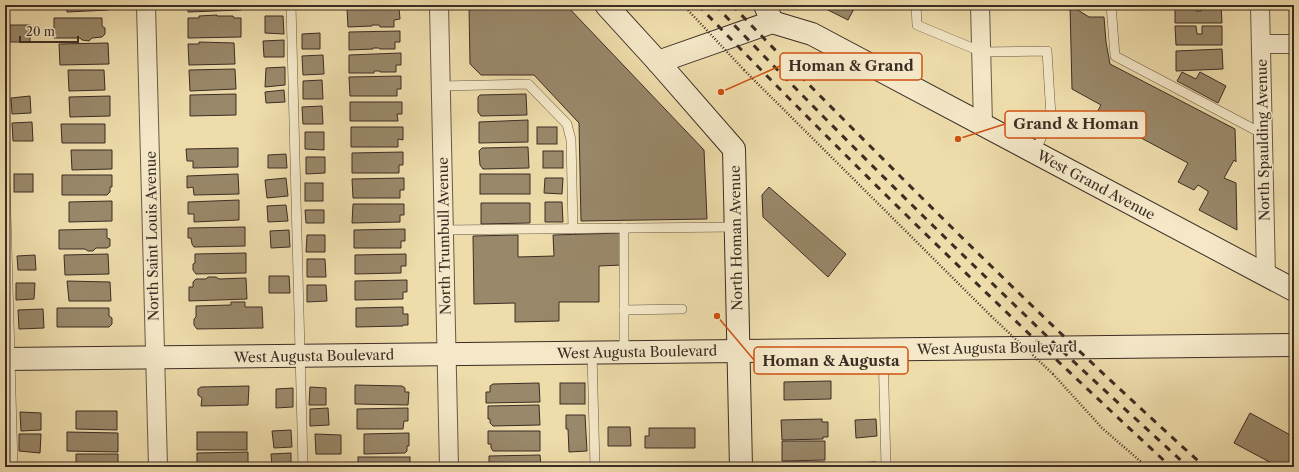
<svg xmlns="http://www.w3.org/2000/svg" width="1299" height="472" viewBox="0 0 1299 472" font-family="'Libre Caslon Text',serif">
  <rect width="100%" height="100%" fill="#eedcab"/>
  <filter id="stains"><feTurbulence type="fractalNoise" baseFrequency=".005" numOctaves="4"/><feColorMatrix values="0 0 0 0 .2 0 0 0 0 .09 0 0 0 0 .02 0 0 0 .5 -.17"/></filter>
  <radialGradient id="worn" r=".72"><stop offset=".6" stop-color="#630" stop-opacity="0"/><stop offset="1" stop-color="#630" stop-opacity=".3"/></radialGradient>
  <!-- building -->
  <g fill="#99886a" stroke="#3c2d24">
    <path d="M9 5H28V7L10 8Z"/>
    <path d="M66 5H108V10L67 12Z"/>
    <path d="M188 5H241V10L188 12Z"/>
    <path d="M261 5H282V7L262 8Z"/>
    <path d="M469 5H566L704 150 707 219 581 221 579 123 534 75H481L470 64Z"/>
    <path d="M818 5H856L848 20Z"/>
    <path d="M1070 5 1089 17H1104L1106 42 1110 64 1235 129 1236 162 1234 160 1224 178 1236 183 1237 230 1199 210 1208 193V191L1198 185 1194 190 1178 182 1188 163 1096 114 1101 105 1072 89Z"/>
    <path d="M1175 5H1196V11H1201V5H1221L1222 23H1175Z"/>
    <path d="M399 8 400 19 394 20V27H380L379 25H372V26L348 27 347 9Z"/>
    <path d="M217 15V16H233L234 18H241V37L188 38V18H199V16Z"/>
    <path d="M265 16H283L284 34 265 33Z"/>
    <path d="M54 18H102V26L105 28V34L102 37 92 38 89 41 82 40 80 38H54Z"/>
    <rect x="10" y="25" width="20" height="17"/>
    <path d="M1175 26H1196L1197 34H1202V26H1222V45H1176Z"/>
    <path d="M400 31V42H395V49H380L379 48H373V49L349 50V32Z"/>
    <path d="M320 33V49H302V34Z"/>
    <path d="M284 40V57H264L263 41Z"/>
    <path d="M199 42 234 43 235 64 189 65 188 44H199Z"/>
    <path d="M108 43 109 64 60 65 59 44Z"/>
    <path d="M1222 49 1223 69 1176 71V51Z"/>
    <path d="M401 53V65H396V72H380V71H374V73H349V55Z"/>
    <path d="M323 55 324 74 303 75 302 56Z"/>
    <path d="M285 67V85L265 87 266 68Z"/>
    <path d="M235 69 236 89 190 91 189 70Z"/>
    <path d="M68 70H104L105 90 69 91Z"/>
    <path d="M1182 72 1196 79 1200 72 1226 86 1218 103 1177 81Z"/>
    <path d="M401 76V89H397V96H350L349 77Z"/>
    <path d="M322 80 323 99H303V81Z"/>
    <path d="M284 90 285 102 266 103 265 92Z"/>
    <path d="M236 94V115L190 116V95Z"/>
    <path d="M526 94 527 115 481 116 478 112V97L480 95Z"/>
    <path d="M30 96 31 113 12 114 11 98Z"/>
    <path d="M110 96V116L70 117 69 97Z"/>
    <path d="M350 102H402V114H397L398 121H350Z"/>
    <path d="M322 106 323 124H303L302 107Z"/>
    <path d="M528 120V142L479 143V122Z"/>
    <path d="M32 122 33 141H13L12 123Z"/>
    <path d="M61 124H105V143H62Z"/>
    <path d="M351 127H403V140L398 139V147H351Z"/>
    <rect x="537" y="127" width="20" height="17"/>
    <path d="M305 132H324V150L305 149Z"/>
    <path d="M528 147 529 168 483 169 480 165 479 151 482 148Z"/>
    <path d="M238 148V167L193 168V161H187L186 149Z"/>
    <path d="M71 150H112V169L72 170Z"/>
    <rect x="543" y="151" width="20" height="17"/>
    <path d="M403 152V165H399V173H352V153Z"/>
    <path d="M286 154 287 168H268V155Z"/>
    <path d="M306 157H325V173L306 174Z"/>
    <rect x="14" y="174" width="19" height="18"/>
    <path d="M238 174 239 194 194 195 193 187 187 188V176Z"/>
    <rect x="480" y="174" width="50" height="20"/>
    <path d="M62 175H112V187H110V192L107 195H62Z"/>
    <path d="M286 178 288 196 267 198 265 180Z"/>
    <path d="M404 178V190H400V198H353L352 179Z"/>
    <path d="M545 178H563L562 194 544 193Z"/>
    <rect x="305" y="183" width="18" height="18"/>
    <path d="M769 187 846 254 828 277 763 217 762 195Z"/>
    <path d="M239 200V220L194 222V214H188V202Z"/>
    <path d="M112 201V221L69 222V202Z"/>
    <path d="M545 202H562L563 222H545Z"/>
    <path d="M481 203H530V223L481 224Z"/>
    <path d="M353 204H404V215H400V222L352 223Z"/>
    <path d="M286 205 288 221 268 222 267 206Z"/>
    <path d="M305 210H324V223H306Z"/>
    <path d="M245 227V246L194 247 192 244 191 238H188V228Z"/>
    <path d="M107 229V238L110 239V246L107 248H96L93 251H88L85 249H59V230Z"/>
    <path d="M405 229V241H401V248H354V230Z"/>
    <path d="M289 230 290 247 271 248 270 231Z"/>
    <path d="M621 233 622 265 599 266V302H559V321L515 322V303L474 304 473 236 518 235V257L554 256 553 235Z"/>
    <path d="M307 235H325V252H306Z"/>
    <path d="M246 253V273L196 274 193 270V264L195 263V254Z"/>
    <path d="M108 254 109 274 65 275 64 255Z"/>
    <path d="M406 254V266H401V273L355 274V255Z"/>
    <path d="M35 255 36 270H18L17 256Z"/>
    <path d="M307 259H325L326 277H307Z"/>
    <path d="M269 276H289L290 293H269Z"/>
    <path d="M208 277H216L219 279 246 278 247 299 189 301V287H193V282L196 279H206Z"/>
    <path d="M407 280V292H403V299L355 300V281Z"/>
    <path d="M67 281 110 282 111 301H69Z"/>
    <path d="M16 283H35L34 299 16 300Z"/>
    <path d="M307 285H326L327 301 307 302Z"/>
    <path d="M231 302H245V307H262L263 328 197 329 194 325V319L196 317V306L231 305Z"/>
    <path d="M403 307V314H408V325H403V326L356 327V308Z"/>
    <path d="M57 308H109V316L112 318V324L109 327H57Z"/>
    <path d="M43 309 44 328 19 329 18 310Z"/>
    <path d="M831 381V399L784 400V382Z"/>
    <path d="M539 383 540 402 486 403V392H490V386L493 384Z"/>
    <rect x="560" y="383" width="25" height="21"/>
    <path d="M355 385 402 386 405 388V392H409L408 405 355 404Z"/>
    <path d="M249 386 248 405 201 406 202 398 198 395V389L201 387Z"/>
    <path d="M310 387 326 388V405H309Z"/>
    <path d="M293 388V407L276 408V389Z"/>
    <path d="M539 405 540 425 493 426 490 423V419H488V406Z"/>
    <path d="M328 408 329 425 310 426V409Z"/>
    <path d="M408 408V421H404L403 429H357V409Z"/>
    <path d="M76 411H117V430L76 429Z"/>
    <path d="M20 412 41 413V430L21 431Z"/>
    <path d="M1250 413 1294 437V467H1279L1234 443Z"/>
    <path d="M566 415H585L587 451 569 452 568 429H566Z"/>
    <path d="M822 419V422H828V437H823V439L782 440 781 420Z"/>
    <path d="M876 419 877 436 856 438 855 420Z"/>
    <path d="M608 427H630L631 446H608Z"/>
    <path d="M649 428H695V448H645V436H649Z"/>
    <path d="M291 430 292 447 274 448 272 431Z"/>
    <path d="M488 431H540V451H493L491 448V444H488Z"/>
    <path d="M67 432 118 433V452L67 451Z"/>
    <rect x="197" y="432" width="50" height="18"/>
    <path d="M409 433V446H407V451L405 453 364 454V434Z"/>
    <path d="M19 434H41L40 453 19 451Z"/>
    <path d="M315 434 341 435V454H316Z"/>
    <path d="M782 441H825V460L782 461Z"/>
    <path d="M248 452V467H200V465H197V453Z"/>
    <path d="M291 453V467H272L271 454Z"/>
    <path d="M76 454H118V466L76 467Z"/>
    <path d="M540 455 541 467H489V456Z"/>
    <rect x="358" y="457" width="52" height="10"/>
    <rect x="783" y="462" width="42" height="5"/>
    <path d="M876 462V467H853V463Z"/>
  </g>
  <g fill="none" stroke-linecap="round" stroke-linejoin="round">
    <!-- lane casing -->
    <g stroke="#685946" stroke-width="10">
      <g id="lane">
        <path d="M291 5 303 467"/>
        <path d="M916 5 917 25 982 52 1047 51 1051 116 1035 152"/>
        <path d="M1111 5 1115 56 1263 134"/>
        <path d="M441 86 528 84 567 124 571 140 573 229"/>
        <path d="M5 176 13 467"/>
        <path d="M444 230 736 227"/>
        <path d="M624 310 682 309"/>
        <path d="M883 349 886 467"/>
        <path d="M624 352V228"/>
        <path d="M592 353 595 467"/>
      </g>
    </g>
    <!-- street casing -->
    <g stroke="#685946" stroke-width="20">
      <g id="street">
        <path d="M146 5 158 467"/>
        <path d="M439 5 449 467"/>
        <path d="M980 5 983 125"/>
        <path d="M1260 5 1266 276"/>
        <path d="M1261 44H1294"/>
      </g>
    </g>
    <!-- secondary casing -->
    <g stroke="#3c2d24" stroke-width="24">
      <g id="secondary">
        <path d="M606 5 658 62 734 149 741 467"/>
        <path d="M765 5 772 22"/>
        <path d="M658 62 772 22 812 34 1294 290"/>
        <path d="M5 359 1294 345"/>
      </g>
    </g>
    <!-- path -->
    <g stroke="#3c2d24" stroke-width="2.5" stroke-dasharray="1 2" stroke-linecap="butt">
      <path d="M683 5 686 8"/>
      <path d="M744 70 991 316"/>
      <path d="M1053 374 1102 428 1147 467"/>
    </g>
    <!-- lane -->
    <use href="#lane" stroke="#f4e8c8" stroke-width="9"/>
    <!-- street -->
    <use href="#street" stroke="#f4e8c8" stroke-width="18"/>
    <!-- secondary -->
    <use href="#secondary" stroke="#f4e8c8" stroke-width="22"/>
    <!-- rail -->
    <g stroke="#3c2d24" stroke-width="3" stroke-dasharray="7 7" stroke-linecap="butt">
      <path d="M698 5C851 164 1009 317 1171 467"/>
      <path d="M715 5C816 111 920 214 1025 315 1078 367 1133 416 1188 467"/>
      <path d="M732 5C785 61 840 116 895 171 996 272 1099 372 1205 467"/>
    </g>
    <!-- path-bridge -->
    <g stroke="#3c2d24" stroke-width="2.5" stroke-dasharray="1 2" stroke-linecap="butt">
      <path d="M686 8 744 70"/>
      <path d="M991 316 1053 374"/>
    </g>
  </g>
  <g text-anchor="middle" stroke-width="3" stroke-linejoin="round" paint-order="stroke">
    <!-- street labels -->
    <g font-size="14" fill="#3c2d24" stroke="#f4e8c8">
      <text transform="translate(1263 140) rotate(-91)" y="5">North Spaulding Avenue</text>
      <text transform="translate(1096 185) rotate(28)" y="5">West Grand Avenue</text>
      <text transform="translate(152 236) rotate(-91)" y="5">North Saint Louis Avenue</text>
      <text transform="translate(444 236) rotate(-91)" y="5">North Trumbull Avenue</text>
      <text transform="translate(736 238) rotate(-91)" y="5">North Homan Avenue</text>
      <text transform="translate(997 348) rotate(-1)" y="5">West Augusta Boulevard</text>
      <text transform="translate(637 352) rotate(-1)" y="5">West Augusta Boulevard</text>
      <text transform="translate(314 356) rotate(-1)" y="5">West Augusta Boulevard</text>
    </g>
  </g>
  <!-- callouts -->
  <path fill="none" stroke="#ce5210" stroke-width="1.5" d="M721 92L780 66M958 139L1005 124M717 316L754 360"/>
  <g fill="#ce5210" stroke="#f4e8c8" stroke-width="1.5">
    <circle cx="721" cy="92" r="4"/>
    <circle cx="958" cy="139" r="4"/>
    <circle cx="717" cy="316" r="4"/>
  </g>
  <g fill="#f4e8c8" stroke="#ce5210" stroke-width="1.5">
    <rect x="780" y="53" width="142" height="27" rx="4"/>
    <rect x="1005" y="111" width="141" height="27" rx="4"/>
    <rect x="754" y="347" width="154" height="27" rx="4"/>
  </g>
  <g font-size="15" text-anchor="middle" font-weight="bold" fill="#3c2d24">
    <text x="851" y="71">Homan &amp; Grand</text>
    <text x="1076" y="129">Grand &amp; Homan</text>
    <text x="831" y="366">Homan &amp; Augusta</text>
  </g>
  <!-- margin -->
  <rect width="1299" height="472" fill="none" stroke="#eedcab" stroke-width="20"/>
  <rect x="6" y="6" width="1287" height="460" fill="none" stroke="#3c2d24" stroke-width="2"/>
  <rect x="10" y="10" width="1279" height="452" fill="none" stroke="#3c2d24"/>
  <!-- scale -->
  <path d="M20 36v6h58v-6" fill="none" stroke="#3c2d24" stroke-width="2"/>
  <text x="26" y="36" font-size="12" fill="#3c2d24" stroke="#f4e8c8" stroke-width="3" paint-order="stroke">20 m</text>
  <rect width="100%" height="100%" filter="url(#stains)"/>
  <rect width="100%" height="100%" fill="url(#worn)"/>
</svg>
